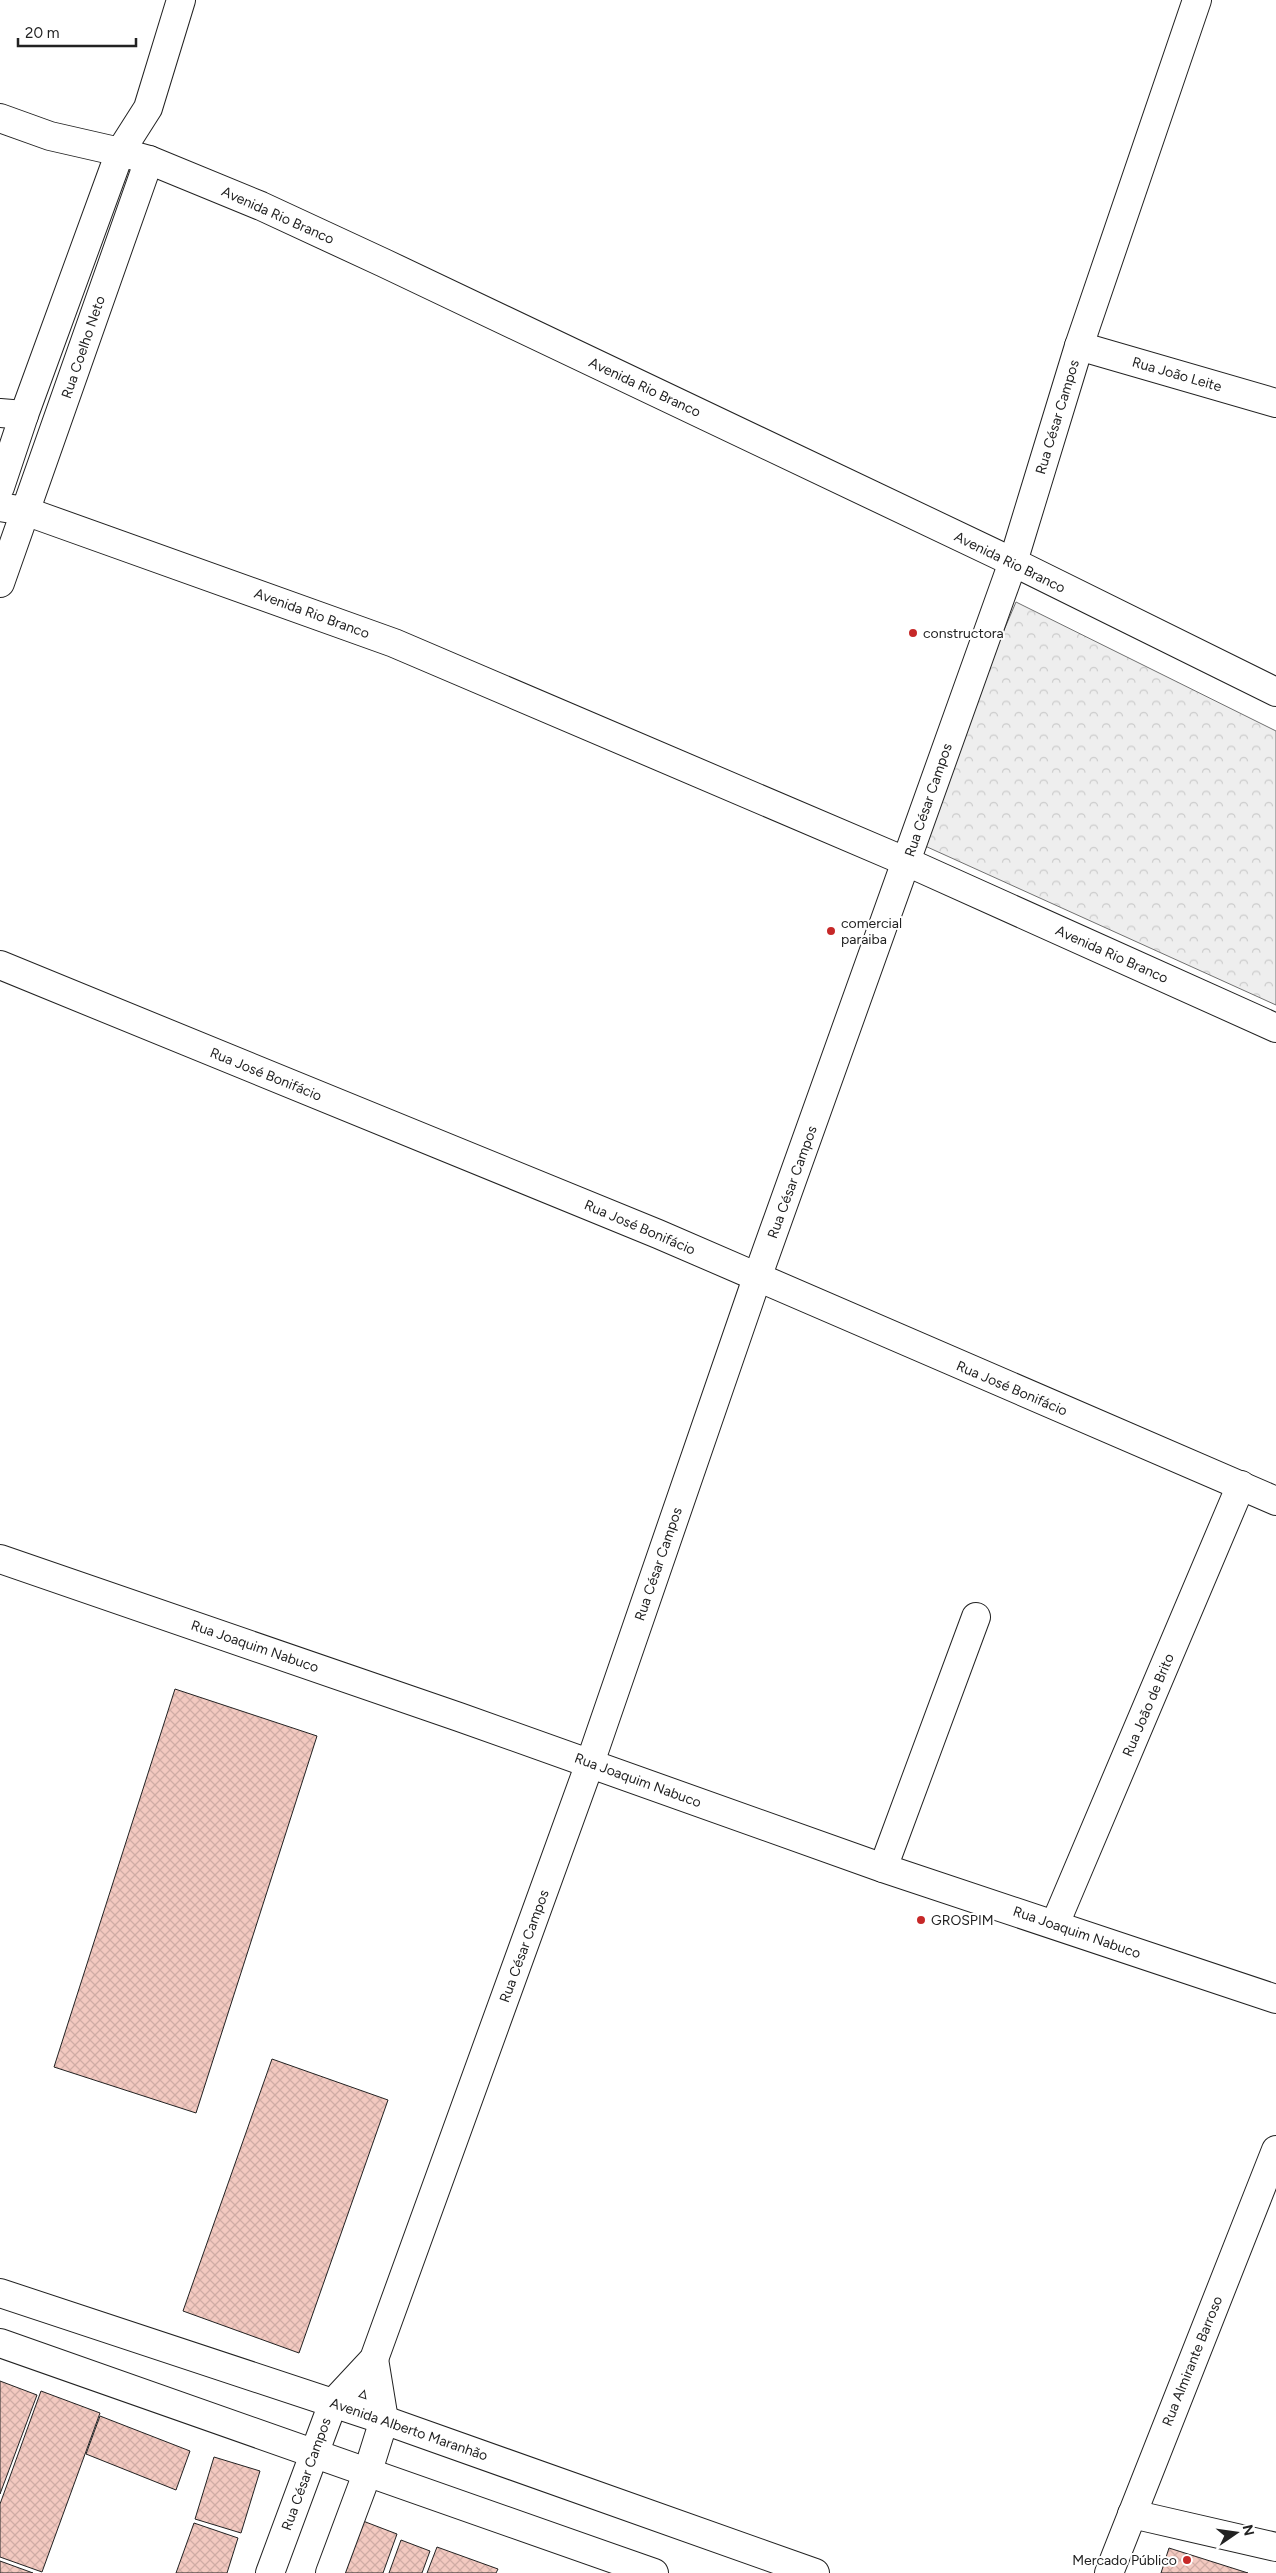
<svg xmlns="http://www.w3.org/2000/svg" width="1276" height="2573" viewBox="0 0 1276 2573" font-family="Figtree,sans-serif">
  <defs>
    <pattern id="park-crowns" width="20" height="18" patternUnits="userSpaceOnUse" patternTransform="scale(1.25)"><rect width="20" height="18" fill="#eee"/><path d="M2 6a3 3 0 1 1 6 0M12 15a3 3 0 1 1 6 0" fill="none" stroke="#ccc"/></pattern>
    <pattern id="building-cross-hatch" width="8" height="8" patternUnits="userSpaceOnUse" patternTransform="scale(1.25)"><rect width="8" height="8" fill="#f3c9c0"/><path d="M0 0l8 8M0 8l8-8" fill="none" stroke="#d0aca5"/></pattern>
  </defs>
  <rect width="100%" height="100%" fill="#fff"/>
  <!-- park -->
  <path fill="url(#park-crowns)" stroke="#6f6f6f" d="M1016 602 1276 731V1005L914 841Z"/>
  <!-- building -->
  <g fill="url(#building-cross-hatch)" stroke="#222">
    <path d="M175 1689 317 1736 196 2113 54 2067Z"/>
    <path d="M272 2059 388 2100 299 2353 183 2311Z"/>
    <path d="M0 2381 37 2395 0 2494Z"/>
    <path d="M41 2391 100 2413 42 2572 0 2557V2504Z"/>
    <path d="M100 2416 190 2451 176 2490 86 2454Z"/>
    <path d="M214 2457 260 2471 241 2533 195 2519Z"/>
    <path d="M363 2521 397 2534 383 2573H343Z"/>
    <path d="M194 2523 238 2538 227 2573H176Z"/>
    <path d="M401 2540 430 2551 422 2573H389Z"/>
    <path d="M437 2547 498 2569 496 2573H427Z"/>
    <path d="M1169 2548 1248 2573H1161Z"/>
    <path d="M0 2561 33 2573H0Z"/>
  </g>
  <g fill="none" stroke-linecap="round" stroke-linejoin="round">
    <!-- minor casing -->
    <g stroke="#222" stroke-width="30">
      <g id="minor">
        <path d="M0 118 50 136 120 152 148 108 181 0"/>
        <path d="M1079 346 1276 403"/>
        <path d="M0 413 24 415"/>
        <path d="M0 965 658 1234 1276 1501"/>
        <path d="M0 1559 459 1717 883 1868 1276 1999"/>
        <path d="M883 1868 976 1617"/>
        <path d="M1055 1924 1241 1485"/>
        <path d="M1132 2514 1276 2547"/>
        <path d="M270 2573 333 2403 374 2359 590 1763 757 1278 1013 562 1079 346 1197 0"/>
        <path d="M330 2573 368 2471 384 2420 374 2359"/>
        <path d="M1109 2573 1276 2150"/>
      </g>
    </g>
    <!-- major casing -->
    <g stroke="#222" stroke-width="30">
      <g id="major">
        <path d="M0 487 24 415 120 152 149 160 261 206 384 263 1013 562 1276 692"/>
        <path d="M0 507 25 511 394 643 907 862 1276 1028"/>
        <path d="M0 583 149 160"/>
        <path d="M0 2293 384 2420 815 2573"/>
        <path d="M0 2343 654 2573"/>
      </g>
    </g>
    <!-- minor -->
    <use href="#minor" stroke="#fff" stroke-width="28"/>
    <!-- major -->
    <use href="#major" stroke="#fff" stroke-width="28"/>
  </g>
  <!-- markers -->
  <g fill="#c62828" stroke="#fff" stroke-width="2">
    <circle cx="913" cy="633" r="5"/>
    <circle cx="831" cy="931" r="5"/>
    <circle cx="921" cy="1920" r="5"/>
    <circle cx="1187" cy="2560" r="5"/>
  </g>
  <g text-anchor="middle" stroke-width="4" stroke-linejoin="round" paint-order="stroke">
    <!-- street labels -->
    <g font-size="14" fill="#222" stroke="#fff">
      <text transform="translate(278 215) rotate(24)" y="5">Avenida Rio Branco</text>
      <text transform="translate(83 347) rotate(-71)" y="5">Rua Coelho Neto</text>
      <text transform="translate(1177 374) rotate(16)" y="5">Rua João Leite</text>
      <text transform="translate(645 387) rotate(25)" y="5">Avenida Rio Branco</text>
      <text transform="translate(1057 417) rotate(-73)" y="5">Rua César Campos</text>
      <text transform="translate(1010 562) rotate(26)" y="5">Avenida Rio Branco</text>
      <text transform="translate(312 613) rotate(20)" y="5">Avenida Rio Branco</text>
      <text transform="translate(928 800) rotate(-71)" y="5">Rua César Campos</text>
      <text transform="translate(1112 954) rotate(24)" y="5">Avenida Rio Branco</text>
      <text transform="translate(266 1074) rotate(22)" y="5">Rua José Bonifácio</text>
      <text transform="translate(792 1182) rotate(-70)" y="5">Rua César Campos</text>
      <text transform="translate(640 1227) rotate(23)" y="5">Rua José Bonifácio</text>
      <text transform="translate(1012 1388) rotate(23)" y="5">Rua José Bonifácio</text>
      <text transform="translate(658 1564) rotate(-71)" y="5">Rua César Campos</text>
      <text transform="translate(255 1646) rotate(19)" y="5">Rua Joaquim Nabuco</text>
      <text transform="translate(1148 1705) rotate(-67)" y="5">Rua João de Brito</text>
      <text transform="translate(638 1780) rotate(20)" y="5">Rua Joaquim Nabuco</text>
      <text transform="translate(1077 1932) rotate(19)" y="5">Rua Joaquim Nabuco</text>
      <text transform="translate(524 1946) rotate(-70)" y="5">Rua César Campos</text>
      <text transform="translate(1192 2361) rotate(-68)" y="5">Rua Almirante Barroso</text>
      <text transform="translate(409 2429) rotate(19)" y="5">Avenida Alberto Maranhão</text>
      <text transform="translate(306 2474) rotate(-70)" y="5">Rua César Campos</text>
    </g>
    <!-- poi labels -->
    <g font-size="14" fill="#222" stroke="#fff" text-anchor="start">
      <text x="923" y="638">constructora</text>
      <text x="841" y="928">comercial<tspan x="841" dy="16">paraiba</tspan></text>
      <text x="931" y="1925">GROSPIM</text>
      <text x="1177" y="2565" text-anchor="end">Mercado Público</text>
    </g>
  </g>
  <!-- north arrow -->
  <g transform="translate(1236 2533) rotate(77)" stroke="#ffffff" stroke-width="4" paint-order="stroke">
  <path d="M0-4L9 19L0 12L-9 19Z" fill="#222222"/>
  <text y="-8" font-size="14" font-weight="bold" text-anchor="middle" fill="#222222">N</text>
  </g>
  <!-- scale -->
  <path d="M18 38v8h118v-8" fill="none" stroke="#222222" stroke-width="2.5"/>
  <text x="25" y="38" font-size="15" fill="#222222" stroke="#ffffff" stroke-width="4" paint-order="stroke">20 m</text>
</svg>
